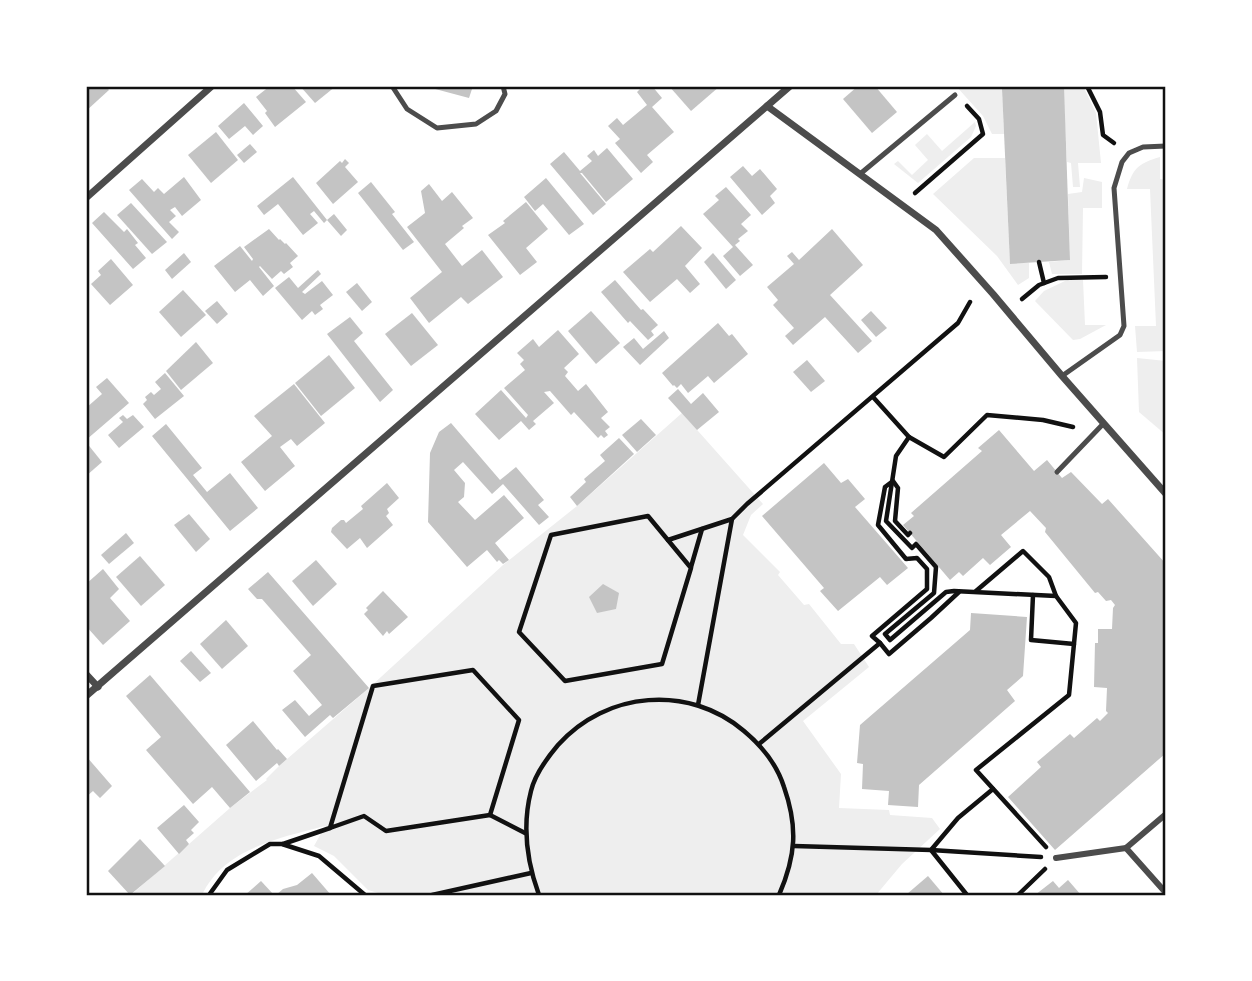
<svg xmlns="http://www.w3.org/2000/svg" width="1252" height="981" viewBox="0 0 1252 981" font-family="'Source Sans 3',sans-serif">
  <rect width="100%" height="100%" fill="#fff"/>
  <!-- green -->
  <g fill="#eee">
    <path d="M956 86H1083L1096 113 1101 163H1078L1080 187H1073L1071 163 1067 162 1063 87 1002 89 1004 134H992L983 116Z"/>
    <path d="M975 122 976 126 971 137 918 183 894 164 898 161 912 175 928 160 915 145 927 134 942 151Z"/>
    <path d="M1160 157V179L1166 180V351L1137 352 1135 326H1156L1150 189H1127C1133 167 1140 163 1160 157Z"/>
    <path d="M974 158H1005L1010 263H1029V278L1018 285 997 256 933 194Z"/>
    <path d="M1084 178 1102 182V208H1083L1082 274H1052L1049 262 1070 260 1068 194 1082 192Z"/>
    <path d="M1067 280H1083L1085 325H1106L1080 339 1073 340 1035 301 1044 291Z"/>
    <path d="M1137 358 1166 361V435L1139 412Z"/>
    <path d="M682 413 763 504 751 515 743 535 780 572 778 575 804 605 809 604 841 644H854L869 667 803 721 841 774 839 808 889 810 890 815 932 818 940 829 902 864 876 895H385L368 890 334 856 314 846 325 826C280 838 224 848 202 895H131L230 808 267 780 266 779 279 766 369 688 503 565 577 506Z"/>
  </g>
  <!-- building -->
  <g fill="#c4c4c4">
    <path d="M86 86H105L109 90 86 111Z"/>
    <path d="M270 86H292L306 102 275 127 265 113 267 111 256 97Z"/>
    <path d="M300 86H336L315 103Z"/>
    <path d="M424 86H473L469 98Z"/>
    <path d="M643 86H652L662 98 652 107 674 132 647 155 653 162 641 173 615 143 620 139 608 126 617 118 623 125 647 105 637 92Z"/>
    <path d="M669 86H720L691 111Z"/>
    <path d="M858 86H875L897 112 872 133 843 99Z"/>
    <path d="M1064 87 1070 260 1010 264 1002 89Z"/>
    <path d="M244 103 263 126 253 135 245 126 229 139 218 126Z"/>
    <path d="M216 132 238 160 211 183 188 155Z"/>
    <path d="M250 144 257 152 244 163 237 155Z"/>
    <path d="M607 148 633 179 606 202 582 173H580L606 204 593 215 550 164 564 152 580 171 592 161 587 156 594 150 598 156Z"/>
    <path d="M345 159 349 163 345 167 358 182 333 204 316 183 340 161 342 163Z"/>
    <path d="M743 166 752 176 760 169 777 189 770 196 775 203 762 215 730 177Z"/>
    <path d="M184 177 201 200 182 216 175 207 170 210 176 216 169 222 179 232 172 239 129 190 142 179 154 192 158 188 164 194Z"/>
    <path d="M293 177 327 220 324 223 314 211 310 214 318 223 303 235 278 204 264 215 257 206Z"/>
    <path d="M546 178 584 224 569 235 543 204 535 211 524 197Z"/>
    <path d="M371 182 395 212 392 214 414 242 403 250 358 193Z"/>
    <path d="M429 184 442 201 452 192 473 218 462 226 464 228 445 244 462 266 482 250 503 277 468 304 461 297 429 323 410 298 442 272 407 227 425 213 421 191Z"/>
    <path d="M726 187 751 215 741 224 748 231 738 239 740 241 735 245 753 265 740 276 723 256 733 247 703 214 719 200 715 196Z"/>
    <path d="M526 202 548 229 526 248 537 262 520 275 488 235 505 223 503 221Z"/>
    <path d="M131 203 167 242 152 254 117 215Z"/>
    <path d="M104 212 124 232 127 229 138 243 135 245 146 258 133 269 92 223Z"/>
    <path d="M334 214 347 230 341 236 327 220Z"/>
    <path d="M681 226 702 248 685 266 700 284 690 293 677 279 650 302 623 272 650 249 653 252Z"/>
    <path d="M269 229 279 240 280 239 285 244 286 243 298 256 290 263 293 267 284 274 281 271 272 279 260 266 259 267 274 286 263 296 250 280 235 292 214 266 240 246 252 261 253 259 244 247Z"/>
    <path d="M832 229 863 265 830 295 872 341 858 353 825 317 793 345 785 336 794 328 773 305 778 300 767 287 794 264 787 256 792 252 799 260Z"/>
    <path d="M184 253 191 262 172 279 165 270Z"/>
    <path d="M713 253 736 280 726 289 704 262Z"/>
    <path d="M111 259 133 285 110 305 91 284 101 275 98 271Z"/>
    <path d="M318 270 321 274 302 292 305 294 322 281 333 295 320 305 323 309 315 315 312 311 302 320 275 288 289 277 298 288Z"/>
    <path d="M615 280 641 310 643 309 658 325 651 331 654 335 648 340 630 321 628 323 601 292Z"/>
    <path d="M357 283 372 302 362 311 346 292Z"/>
    <path d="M183 290 206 315 181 337 159 312Z"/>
    <path d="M217 301 228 314 217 324 205 311Z"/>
    <path d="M591 311 620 343 596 364 568 331Z"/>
    <path d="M871 311 887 328 876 337 861 320Z"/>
    <path d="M412 313 438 345 411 366 385 334Z"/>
    <path d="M350 317 363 333 354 341 393 390 380 402 327 334Z"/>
    <path d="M718 323 729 336 732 334 748 354 714 383 708 376 688 393 681 384 677 388 674 385 673 386 662 373Z"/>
    <path d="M558 330 579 354 564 368 568 372 565 376 578 391 586 384 608 412 601 418 610 427 605 431 608 435 604 438 601 435 598 438 574 412 571 415 550 391 544 392 554 403 533 421 536 424 529 430 521 421 499 440 475 414 501 390 526 418 528 415 504 388 525 370 520 364 524 360 517 353 533 339 539 347Z"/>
    <path d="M664 331 669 338 640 365 623 347 634 338 643 349Z"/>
    <path d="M196 342 213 363 181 390 166 371Z"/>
    <path d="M329 355 355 388 321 416 295 383Z"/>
    <path d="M807 360 825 381 811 392 793 372Z"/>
    <path d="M165 373 184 396 155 419 143 404 147 400 145 397 151 392 154 395 161 389 155 382Z"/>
    <path d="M107 378 129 403 86 440V408L102 394 96 387Z"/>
    <path d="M294 384 325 423 297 446 291 439 280 447 295 466 265 491 241 462 272 436 254 416Z"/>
    <path d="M678 389 691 404 703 393 719 412 697 430 668 398Z"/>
    <path d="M123 415 127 419 133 415 144 427 119 448 108 435 123 422 119 418Z"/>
    <path d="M641 419 656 435 637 452 622 435Z"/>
    <path d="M451 423 500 480 516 467 544 500 538 505 549 517 539 525 503 484 492 494 463 462 454 470 465 483 464 497 458 502 475 520 504 495 524 518 495 543 509 560 503 564 499 560 497 562 487 550 467 567 428 522 430 453 439 432Z"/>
    <path d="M166 424 202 468 193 475 207 492 230 473 258 508 230 531 152 436Z"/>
    <path d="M999 430 1034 471 1047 460 1062 478 1071 472 1102 504 1108 499 1166 564V753L1055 850 1008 797 1041 767 1037 762 1070 734 1074 738 1097 718 1100 721 1108 713 1106 711 1107 688 1094 687 1095 643H1098V629H1112L1113 608 1115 605 1111 600 1106 601 1098 592 1095 593 1045 532 1046 528 1030 511 1001 535 1011 547 990 565 983 558 963 576 959 572 950 580 903 525 914 516 911 513 982 451 978 448Z"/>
    <path d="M619 438 634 454 577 506 570 497 586 482 584 479 605 461 600 455Z"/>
    <path d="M86 442 102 462 86 476Z"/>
    <path d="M824 463 841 483 848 479 865 499 855 507 908 568 887 585 880 577 838 611 820 591 824 588 762 516Z"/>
    <path d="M387 483 399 498 387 509 389 513 386 516 393 525 367 548 360 538 347 549 331 532 332 528 341 520H344L346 523 363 509 361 506Z"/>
    <path d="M189 514 210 539 196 552 174 525Z"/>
    <path d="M126 533 134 543 109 564 101 555Z"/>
    <path d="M140 556 165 585 141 606 116 577Z"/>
    <path d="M316 560 337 584 313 606 292 581Z"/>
    <path d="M103 569 119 589 110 598 130 621 103 645 86 626V584Z"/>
    <path d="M268 572 369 688 333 718 330 715 305 737 282 710 295 700 309 716 322 705 293 671 311 655 262 599H257L248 589Z"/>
    <path d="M603 584 619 593 616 609 597 613 589 597Z"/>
    <path d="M383 591 408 617 389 634 387 631 383 636 364 614 368 610 366 608Z"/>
    <path d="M971 613 1027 617 1023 676 1007 690 1015 701 919 785 918 807 888 805 889 791 862 789 863 764 857 763 860 725 970 630Z"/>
    <path d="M226 620 248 646 222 669 200 644Z"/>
    <path d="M191 651 211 673 200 682 180 661Z"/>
    <path d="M150 675 250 792 230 808 212 787 193 804 146 750 161 737 126 696Z"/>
    <path d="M253 721 277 750 278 749 287 759 279 766 277 763 256 781 226 745Z"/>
    <path d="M86 756 112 786 100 798 93 791 86 797Z"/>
    <path d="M184 805 199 822 191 830 194 833 186 840 189 844 179 854 157 828Z"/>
    <path d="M140 839 165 866 130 895 108 871Z"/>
    <path d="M312 873 331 895H276L283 889 297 885Z"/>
    <path d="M928 876 944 895H908L907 894Z"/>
    <path d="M1068 880 1081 895H1035L1053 881 1059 888Z"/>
    <path d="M261 881 274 895H245Z"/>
  </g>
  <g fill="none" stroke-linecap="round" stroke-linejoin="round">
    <!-- path -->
    <g stroke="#111" stroke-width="4.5">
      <path d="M1087 86 1100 112 1103 135 1114 143"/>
      <path d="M915 193 983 134 979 119 967 106"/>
      <path d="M1039 262 1044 283"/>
      <path d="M1022 299 1039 285 1058 278 1106 277"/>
      <path d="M873 397 909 437 896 456 886 521 912 548 916 544 936 567 934 593 885 634 890 640 946 592 954 591 1056 596 1076 623 1069 695 976 770 1046 847"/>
      <path d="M909 437 944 457 987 415 1043 420 1073 427"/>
      <path d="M648 516 691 568 662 664 565 681 519 632 551 535Z"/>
      <path d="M668 540 732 519 747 504 958 323 970 302"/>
      <path d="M691 567 702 529"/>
      <path d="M976 591 1023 551 1049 577 1056 596"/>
      <path d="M1033 595 1031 640 1074 644"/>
      <path d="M880 643 889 654 931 618 959 592"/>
      <path d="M473 670 519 720 490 815 386 831 364 816 330 828 373 686Z"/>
      <path d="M698 705 732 519"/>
      <path d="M759 744 880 643 872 636 927 589V569L917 558 906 559 878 525 885 487 893 481 898 488 895 521 908 535 910 533"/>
      <path d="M490 815 525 833"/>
      <path d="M283 844 330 828"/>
      <path d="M794 846 931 850 1041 857"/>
      <path d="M209 895 227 870 270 844H282L319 856 365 895"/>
      <path d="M432 895 531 873"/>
      <path d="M539 895C527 862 522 826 531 791 535 774 547 758 558 745 606 691 689 684 744 731 762 746 777 765 784 787 798 827 796 856 779 895"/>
      <path d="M967 895 931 850 958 818 993 789"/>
      <path d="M1018 895 1045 869"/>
    </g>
    <!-- service -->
    <g stroke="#4c4c4c" stroke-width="5">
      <path d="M392 86 407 109 437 128 476 124 496 111 505 94 503 86"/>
      <path d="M860 174 955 95"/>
      <path d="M1062 376 1120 335 1124 326 1114 188 1122 162 1129 153 1143 147 1166 146"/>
      <path d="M1057 472 1104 423"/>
    </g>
    <!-- pedestrian -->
    <g stroke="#4c4c4c" stroke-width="6">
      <path d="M1126 848 1166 893"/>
      <path d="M1056 858 1126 848 1166 814"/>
    </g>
    <!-- minor -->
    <g stroke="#4c4c4c" stroke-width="7">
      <path d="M767 106 936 230 993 294 1062 376 1166 494"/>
      <path d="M86 198 212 86"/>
      <path d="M86 674 98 687"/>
      <path d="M86 696 790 86"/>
    </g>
  </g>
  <!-- border -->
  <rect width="1252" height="981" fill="none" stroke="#ffffff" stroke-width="175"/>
  <rect x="88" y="88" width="1076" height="806" fill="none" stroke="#111" stroke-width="2.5"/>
</svg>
